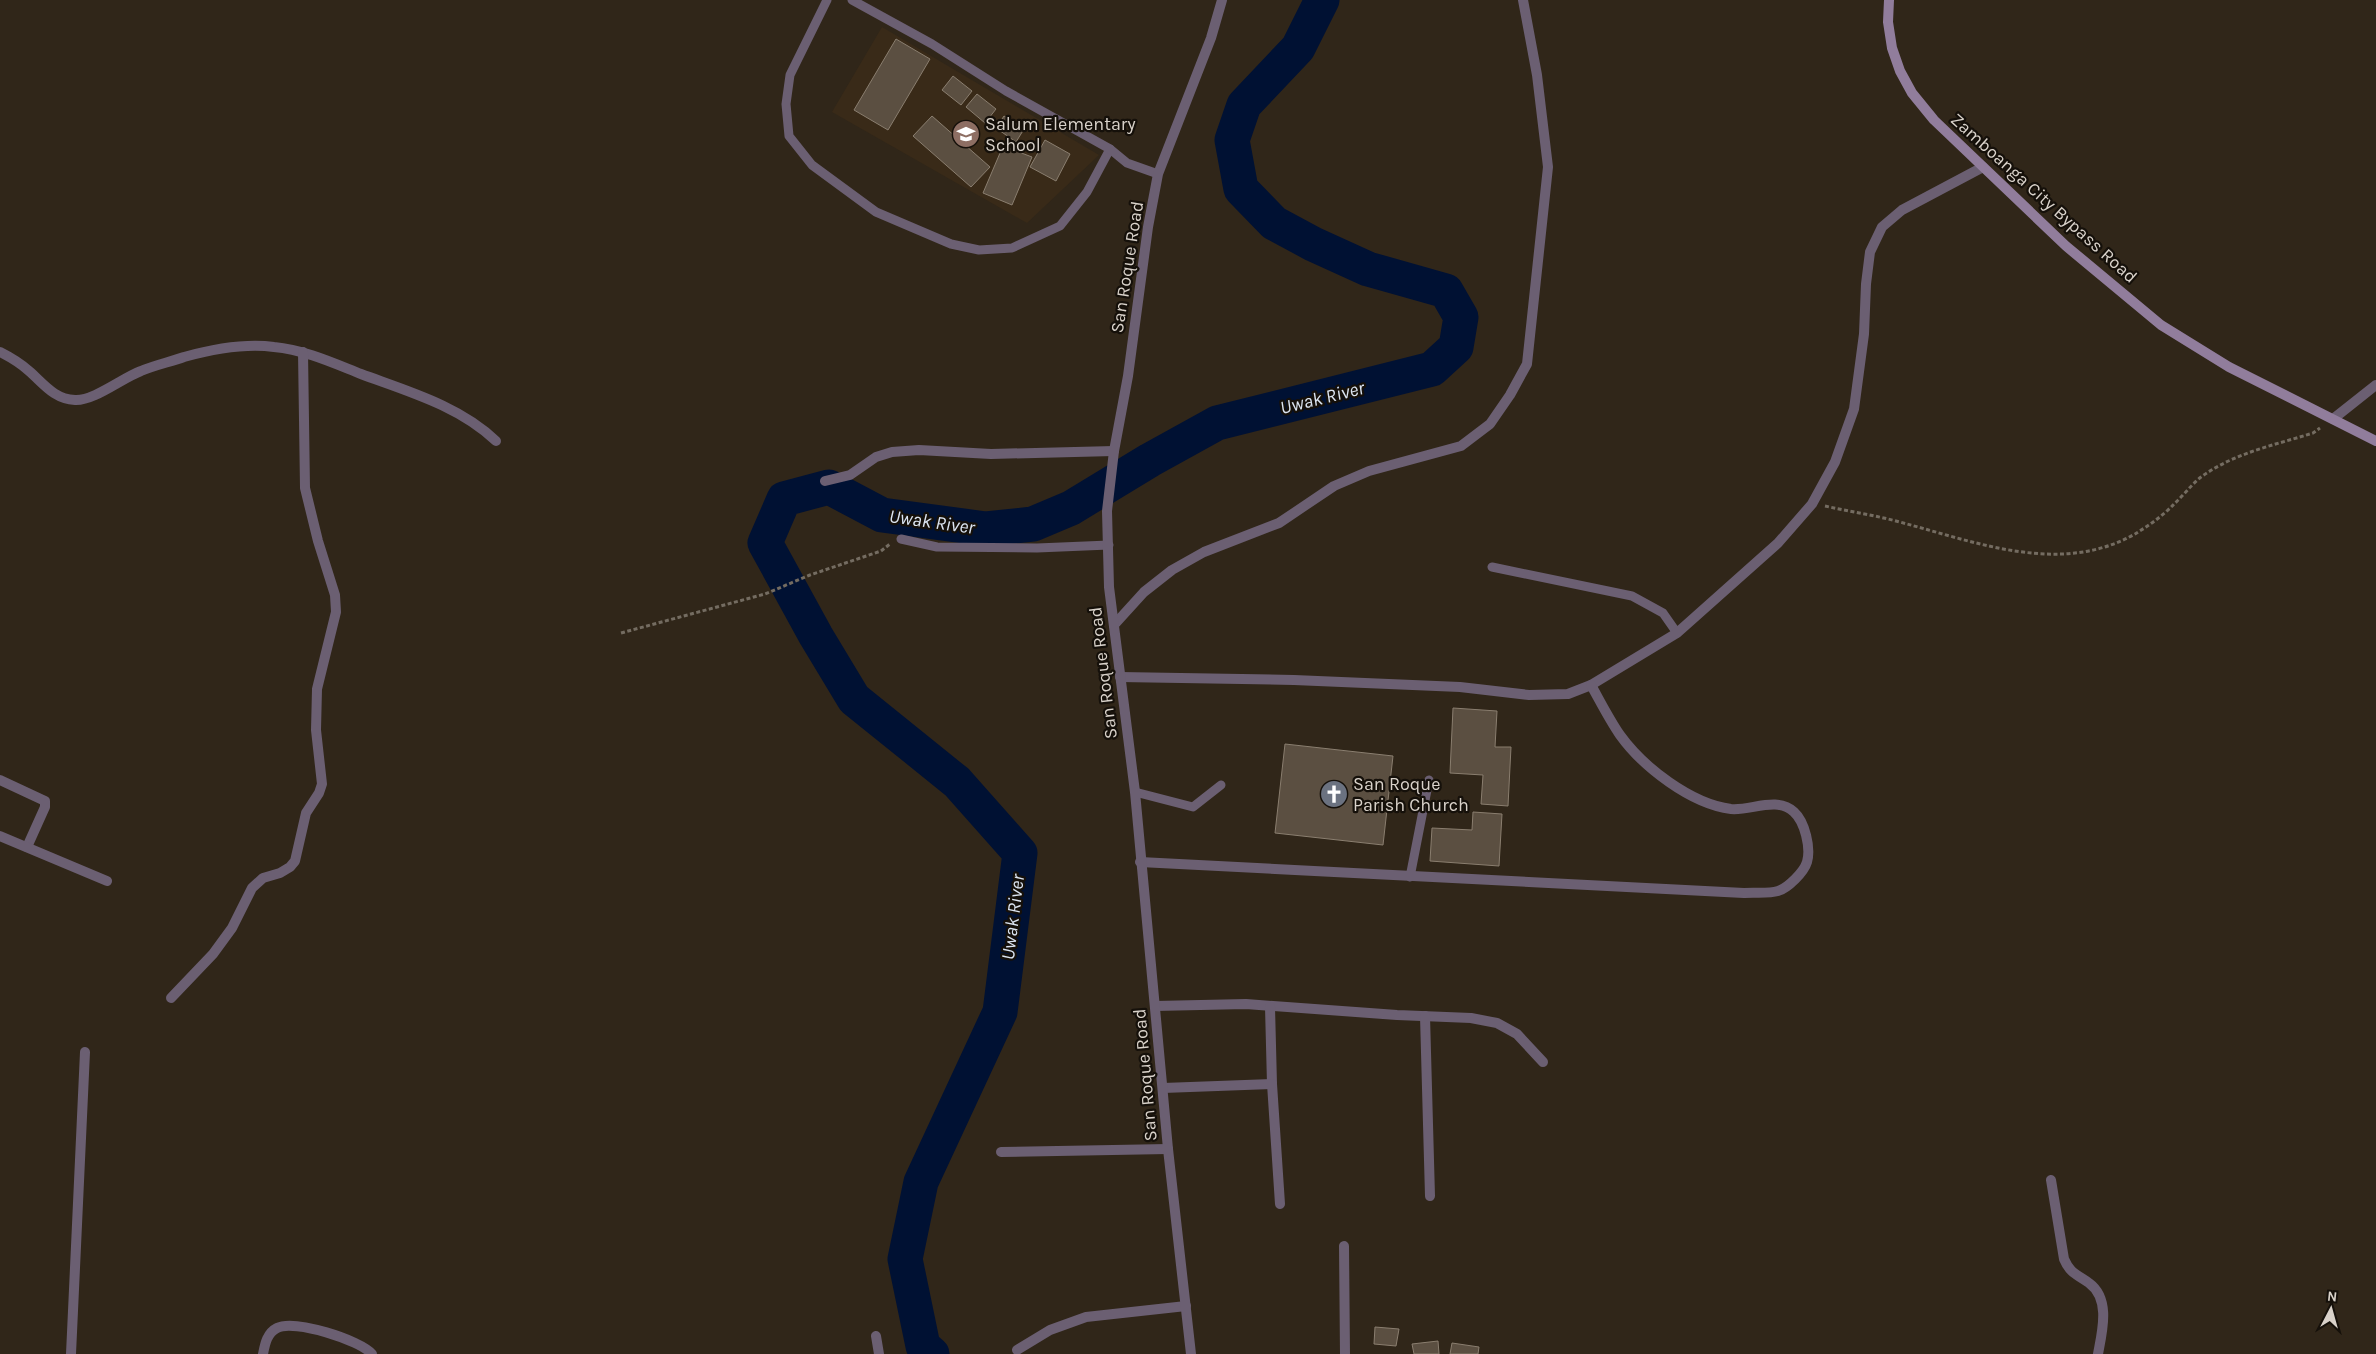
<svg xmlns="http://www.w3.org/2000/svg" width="2376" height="1354" viewBox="0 0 2376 1354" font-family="Karla,sans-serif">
  <rect width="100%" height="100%" fill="#302619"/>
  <!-- built -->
  <path fill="#392a18" d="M882 27 1099 155 1027 223 832 112Z"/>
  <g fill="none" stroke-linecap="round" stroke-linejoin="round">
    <!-- river -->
    <path stroke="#013" stroke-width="35" d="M932 1354 923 1346 905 1259 921 1182 1000 1012 1020 853 957 782 854 699 816 636 765 543 784 499 829 487 882 515 986 529 1033 524 1071 508 1150 460 1217 423 1432 369 1456 347 1461 317 1446 291 1368 269 1313 244 1274 223 1241 189 1232 140 1244 105 1298 48 1322 0"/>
  </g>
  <!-- building -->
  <g fill="#5b4f41" stroke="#8a7e6f">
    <path d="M896 39 930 59 888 130 854 110Z"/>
    <path d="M953 76 972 91 961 105 942 90Z"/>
    <path d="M977 94 996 109 985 123 966 107Z"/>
    <path d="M932 116 990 167 971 187 913 136Z"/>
    <path d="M1004 116 1024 129 1016 142 996 128Z"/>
    <path d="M1045 140 1070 154 1056 181 1030 167Z"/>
    <path d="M1003 146 1032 157 1012 205 983 193Z"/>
    <path d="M1453 708 1497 711 1495 747H1511L1508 806 1481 804 1483 775 1450 773Z"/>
    <path d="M1285 744 1393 756 1383 845 1275 833Z"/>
    <path d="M1473 812 1502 814 1499 866 1430 861 1432 828 1472 830Z"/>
    <path d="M1375 1327 1399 1329 1396 1346 1374 1344Z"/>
    <path d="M1438 1341 1439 1354H1414L1412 1344Z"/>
    <path d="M1452 1343 1479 1347 1478 1354H1450Z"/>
  </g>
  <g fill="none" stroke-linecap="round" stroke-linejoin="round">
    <!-- path -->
    <g stroke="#746c61" stroke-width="3" stroke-dasharray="4 2.5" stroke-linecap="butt">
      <path d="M1825 506C1852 512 1880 516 1907 524 1981 544 2062 575 2135 534 2148 526 2164 515 2174 504 2183 496 2191 485 2201 477 2234 453 2275 445 2313 433L2320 428"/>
      <path d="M621 633 765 594 810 575 881 551 890 544"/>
    </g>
    <!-- service -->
    <g stroke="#6b5f72" stroke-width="9">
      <path d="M827 0 790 75 786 104 789 136 812 165 876 212 951 244 979 250 1012 248 1060 226 1087 192 1110 149"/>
      <path d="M852 0 932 44 1006 91 1110 149 1127 163 1158 174"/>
      <path d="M901 539 937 547 1037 548 1109 545"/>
      <path d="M1492 567 1632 596 1663 613 1677 633"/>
      <path d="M1135 792 1193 807 1221 785"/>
      <path d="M1410 877 1429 780"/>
    </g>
    <!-- minor -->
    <g stroke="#6b5f72" stroke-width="10">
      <path d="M0 352C10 357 20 363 29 371 44 384 54 399 75 400 94 401 122 378 141 371 155 365 170 362 184 357 213 349 244 343 274 347 305 350 333 363 361 374 407 391 460 406 496 441"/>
      <path d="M2333 419 2376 385"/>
      <path d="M825 481 850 475 876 457 892 452 919 450 991 454 1114 451"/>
      <path d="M1114 625 1144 592 1172 570 1204 552 1279 523 1334 486 1369 471 1461 446 1490 424 1510 395 1527 364 1548 167 1537 75 1523 0"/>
      <path d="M1120 677 1294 680 1460 687 1529 695 1568 694 1591 685 1677 633 1778 543 1812 504 1835 462 1854 409 1864 334 1866 284 1870 252 1882 227 1902 210 1983 167"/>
      <path d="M0 780 45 801V807L27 847"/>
      <path d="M0 836 107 881"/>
      <path d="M1140 862 1744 893C1754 892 1768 894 1778 891 1788 888 1804 872 1807 862 1811 848 1805 822 1794 812 1777 796 1751 811 1731 809 1691 804 1643 767 1620 735 1609 719 1600 701 1591 685"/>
      <path d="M171 998 213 954 232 928 252 888 263 878 280 873 290 867 295 861 306 813 319 793 322 784 316 730 317 689 336 612 335 595 318 541 305 488 303 352"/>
      <path d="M1155 1006 1246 1004 1397 1015 1471 1018 1497 1023 1517 1034 1543 1062"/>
      <path d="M1270 1007 1272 1084 1280 1204"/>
      <path d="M1425 1016 1430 1196"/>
      <path d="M1163 1088 1272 1084"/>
      <path d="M1001 1152 1168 1149"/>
      <path d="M2051 1180 2064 1259C2070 1273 2076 1274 2089 1283 2111 1299 2102 1332 2098 1354"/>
      <path d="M1344 1246 1345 1354"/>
      <path d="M876 1336 879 1354"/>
      <path d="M1017 1350 1050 1330 1086 1317 1186 1306"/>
      <path d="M71 1354 85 1052"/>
      <path d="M263 1354C265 1344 267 1333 277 1328 294 1319 360 1340 372 1354"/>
    </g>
    <!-- tertiary -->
    <path stroke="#6b5f72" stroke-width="10" d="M1191 1354 1168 1149 1135 792 1109 587 1107 511 1114 451 1128 376 1148 227 1158 174 1211 38 1222 0"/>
    <!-- secondary -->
    <path stroke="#917d9c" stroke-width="10" d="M1889 0 1888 22 1892 48 1900 71 1912 93 1934 120 2066 246 2161 325 2229 367 2376 441"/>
  </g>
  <!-- icons -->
  <defs>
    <g id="school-disc" transform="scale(1.4375)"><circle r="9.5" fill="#8d6e63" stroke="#15100a"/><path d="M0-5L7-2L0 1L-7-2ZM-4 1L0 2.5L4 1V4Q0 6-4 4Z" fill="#fff"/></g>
    <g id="church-disc" transform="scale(1.4375)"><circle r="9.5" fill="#6b7280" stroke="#15100a"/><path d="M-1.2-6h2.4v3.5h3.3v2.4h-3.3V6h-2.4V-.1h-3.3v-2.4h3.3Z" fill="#fff"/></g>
  </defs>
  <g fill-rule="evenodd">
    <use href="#school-disc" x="966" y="134"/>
    <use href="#church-disc" x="1334" y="794"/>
  </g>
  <g text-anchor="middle" stroke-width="4.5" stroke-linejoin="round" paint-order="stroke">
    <!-- poi labels -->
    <g font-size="18" fill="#d9d2ca" stroke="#15100a" text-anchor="start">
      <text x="985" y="130">Salum Elementary<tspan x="985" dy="21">School</tspan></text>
      <text x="1353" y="790">San Roque<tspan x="1353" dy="21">Parish Church</tspan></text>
    </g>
    <!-- street labels -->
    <g font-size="18" fill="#d9d2ca" stroke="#15100a">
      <text transform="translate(2044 198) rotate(42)" y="6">Zamboanga City Bypass Road</text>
      <text transform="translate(1127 267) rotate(-81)" y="6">San Roque Road</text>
      <text transform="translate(1103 673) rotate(-97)" y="6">San Roque Road</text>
      <text transform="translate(1145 1075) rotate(-95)" y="6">San Roque Road</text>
    </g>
    <!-- water labels -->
    <g font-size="19" font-style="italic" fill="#dce5f2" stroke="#15100a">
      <text transform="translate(1322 397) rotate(-14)" y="7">Uwak River</text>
      <text transform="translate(932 521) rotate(8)" y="7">Uwak River</text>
      <text transform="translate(1012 917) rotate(-83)" y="7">Uwak River</text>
    </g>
  </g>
  <!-- north arrow -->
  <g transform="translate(2331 1309) rotate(6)" stroke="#15100a" stroke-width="4" paint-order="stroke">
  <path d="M0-4L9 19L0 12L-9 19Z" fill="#d9d2ca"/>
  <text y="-8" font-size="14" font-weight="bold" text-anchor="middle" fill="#d9d2ca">N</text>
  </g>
</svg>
